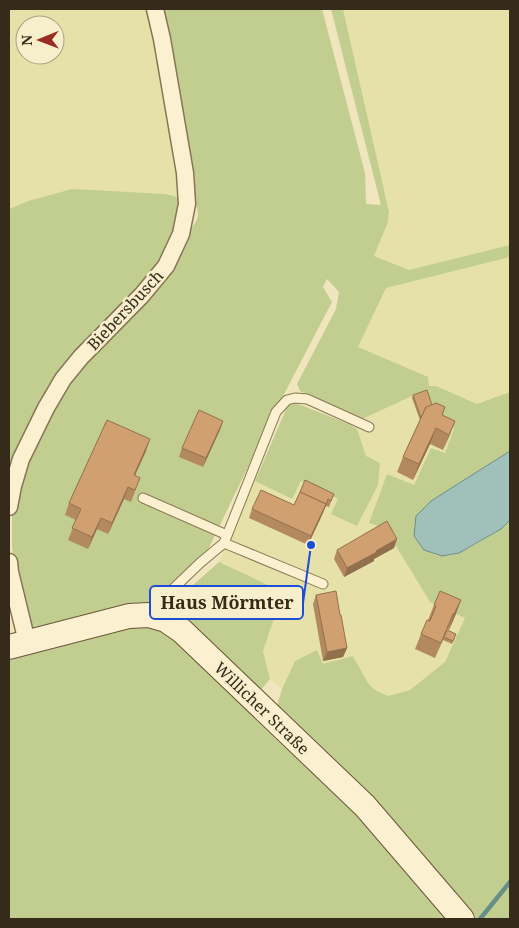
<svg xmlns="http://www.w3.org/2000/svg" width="519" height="928" viewBox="0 0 519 928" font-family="'Noto Serif',serif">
  <rect width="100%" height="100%" fill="#f0e5bc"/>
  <!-- farmland -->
  <g fill="#e6e1a9" fill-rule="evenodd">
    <path d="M9 9H149L182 198 28 201 9 209ZM25 25H55V55H25Z"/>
    <path d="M343 9H510V245L409 270 374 256 388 223 389 212Z"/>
    <path d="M510 257V392L477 404 436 386H429L358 347 386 288Z"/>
    <path d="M426 391 435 413 455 429 445 453 431 448 414 486 387 474 369 523 385 528 430 602 465 618 445 662 410 690 388 696 375 690 368 683 353 656 323 665 295 661 282 689 270 679 263 651 283 592 219 562 255 481 292 499 301 481 338 500 366 456 357 429 362 419 410 397Z"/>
  </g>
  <!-- green -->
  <g fill="#c1ce90">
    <path d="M163 9H322L365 173 366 204 381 205 331 9H343L389 212 388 222 374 256 409 270 510 245V257L386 288 358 347 428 377 429 386H436L477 404 510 392V451L431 501 424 550C429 552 437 556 442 556 461 557 497 532 510 520V919H470L274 716 282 689 295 661 317 650 323 664 353 656 368 683 375 690 388 696 410 690 445 662 465 618 430 602 385 528 369 523 387 474 414 485 431 448 445 453 454 429 435 412 426 391 410 397 362 419 330 406 300 391 297 384 336 309 339 292 327 279 323 287 332 302 270 421 207 552 159 597 138 610 37 633 27 621 16 573 12 546V516L17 488 27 461 67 383 188 233C200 217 200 216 194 198Z"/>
    <path d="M72 189 165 194 182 198V214L156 269 78 352 9 480V209L28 201Z"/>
    <path d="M293 402 349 424 357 429 366 456 380 463 378 485 357 526 331 514 338 499 301 481 292 499 255 481 287 407Z"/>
    <path d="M219 562 283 592 263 651 270 679 255 697 171 616 174 602Z"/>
    <path d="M124 623 162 628 325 778 455 919H9V652Z"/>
  </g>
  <!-- water -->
  <path fill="#a0c1ba" stroke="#688e88" d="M510 451V520L501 529 459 553 442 556 424 550 414 536 416 516 431 501Z"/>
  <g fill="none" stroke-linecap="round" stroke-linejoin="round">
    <!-- stream -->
    <path stroke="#688e88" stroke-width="4.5" d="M480 919 510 882"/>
    <!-- lane casing -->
    <g stroke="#887555" stroke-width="11">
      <g id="lane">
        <path d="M143 498 227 535"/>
        <path d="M224 543 323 584"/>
        <path d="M149 612 200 563 224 543 276 412 287 400 295 398 307 399 369 427"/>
      </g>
    </g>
    <!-- street casing -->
    <g stroke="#887555" stroke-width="19">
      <g id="street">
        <path d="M9 507 13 486 21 459 46 408 63 379 81 357 142 295 166 266 181 234 187 204 185 173 162 39 155 9"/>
        <path d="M9 562 10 572 27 642"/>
      </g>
    </g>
    <!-- secondary casing -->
    <g stroke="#6a5538" stroke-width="26">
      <path id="secondary" d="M9 647 129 616 149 615 166 620 182 631 365 806 462 919"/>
    </g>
    <!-- lane -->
    <use href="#lane" stroke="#fbf1d0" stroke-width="9"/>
    <!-- street -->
    <use href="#street" stroke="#fbf1d0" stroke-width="16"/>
    <!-- secondary -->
    <use href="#secondary" stroke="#fbf1d0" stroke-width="24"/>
  </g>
  <!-- wall -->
  <g fill="#b38a60">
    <path d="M413 395 432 405 442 416 455 421 443 450 430 444 413 480 397 472 403 457 420 420 412 398Z"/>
    <path d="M223 421 203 467 179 457 182 448Z"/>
    <path d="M146 451 135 475 136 489 131 502 124 499 108 534 97 529 88 549 68 540 76 520 65 515 69 503Z"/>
    <path d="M334 494 329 507 326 506 308 545 249 518 252 509 294 505Z"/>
    <path d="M397 539 394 548 374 559V561L344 577 334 559 337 550Z"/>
    <path d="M316 595 347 648 343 657 323 661 313 604Z"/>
    <path d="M461 600 455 616 449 630 447 629V630L455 638 452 644 443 640 435 658 415 649 421 634 428 620 434 605Z"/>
  </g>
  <!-- shaded-wall -->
  <g fill="#92704e">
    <path d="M223 421 220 430 203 467 206 458Z"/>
    <path d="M455 421 449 437 443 450 449 435Z"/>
    <path d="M436 428 430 444 413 480 419 464Z"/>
    <path d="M150 439 146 451 130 486 134 475Z"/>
    <path d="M128 487 124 499 108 534 112 523Z"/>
    <path d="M328 499 323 513 308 545 311 536Z"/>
    <path d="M101 518 97 529 88 549 92 537Z"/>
    <path d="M397 539 394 548 374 559V561L344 577 347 568Z"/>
    <path d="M461 600 455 616 449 630 454 614Z"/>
    <path d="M347 648 343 657 323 661 327 652Z"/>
  </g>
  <!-- building -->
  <g fill="#d0a070" stroke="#92704e">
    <path d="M427 390 432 405 426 407 421 418 413 395Z"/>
    <path d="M436 403 445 407 442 415 455 421 449 435 436 428 419 464 403 457 426 407Z"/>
    <path d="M199 410 223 421 206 458 182 448Z"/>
    <path d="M107 420 150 439 134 475 140 478 135 490 128 487 112 523 101 518 92 537 72 528 81 509 69 503Z"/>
    <path d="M305 480 334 494 331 501 328 499 325 507 326 504 300 492Z"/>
    <path d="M261 490 294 505 300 492 326 504 311 536 252 509Z"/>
    <path d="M387 521 397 539 376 551 377 552 347 568 337 550Z"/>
    <path d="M336 591 340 615H341L347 648 327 652 316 595Z"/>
    <path d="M440 591 461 600 454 614H453L441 643 421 634 427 620 430 621 436 606 434 605Z"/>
    <path d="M447 630 456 634 453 641 444 637Z"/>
  </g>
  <g text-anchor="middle" stroke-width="5" stroke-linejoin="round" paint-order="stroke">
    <!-- street labels -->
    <g font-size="16" fill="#362b1b" stroke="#f7eecc">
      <text transform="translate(125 310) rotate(-47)" y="6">Biebersbusch</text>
      <text transform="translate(262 708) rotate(44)" y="6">Willicher Straße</text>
    </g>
  </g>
  <!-- callouts -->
  <path fill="none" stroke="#1d4ed8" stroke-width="2" d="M311 545L303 603"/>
  <circle fill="#1d4ed8" stroke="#f7eecc" stroke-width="2" cx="311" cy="545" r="5"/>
  <rect fill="#f7eecc" stroke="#1d4ed8" stroke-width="2" x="150" y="586" width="153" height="33" rx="5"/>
  <g font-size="18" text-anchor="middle" font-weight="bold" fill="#362b1b">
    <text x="227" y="609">Haus Mörmter</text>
  </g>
  <!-- border -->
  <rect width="519" height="928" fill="none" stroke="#362b1b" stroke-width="20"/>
  <!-- north arrow -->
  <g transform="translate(40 40) rotate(269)"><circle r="24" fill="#f7eecc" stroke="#aaa085"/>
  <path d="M0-4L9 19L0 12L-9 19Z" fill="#9a2b22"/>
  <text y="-8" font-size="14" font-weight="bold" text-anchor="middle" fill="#362b1b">N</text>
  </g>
</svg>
